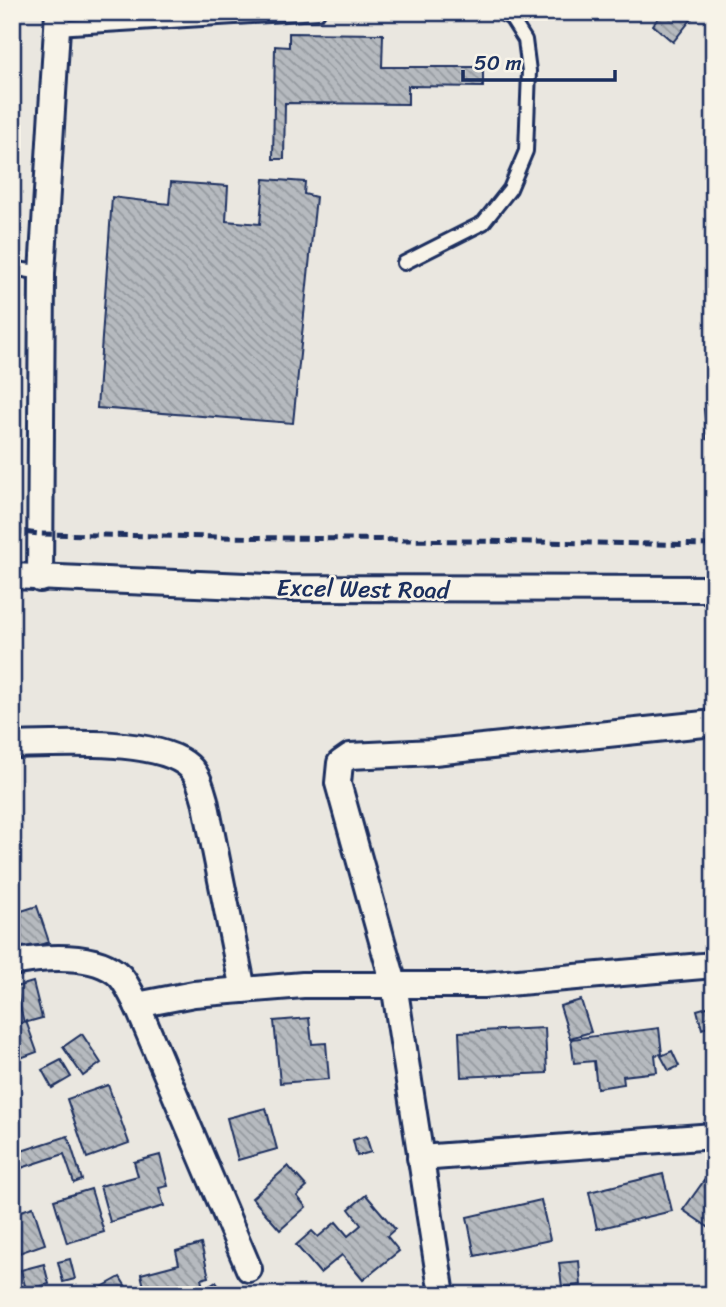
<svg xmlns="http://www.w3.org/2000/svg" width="726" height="1307" viewBox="0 0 726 1307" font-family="Sriracha,sans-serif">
  <defs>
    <pattern id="building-back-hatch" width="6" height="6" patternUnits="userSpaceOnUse" patternTransform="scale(1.75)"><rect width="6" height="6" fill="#b6babf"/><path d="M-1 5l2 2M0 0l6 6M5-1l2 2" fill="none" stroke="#93989e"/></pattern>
  </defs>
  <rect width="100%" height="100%" fill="#eae7e0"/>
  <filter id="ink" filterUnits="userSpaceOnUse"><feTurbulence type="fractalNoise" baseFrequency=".0143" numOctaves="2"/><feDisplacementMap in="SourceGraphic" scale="14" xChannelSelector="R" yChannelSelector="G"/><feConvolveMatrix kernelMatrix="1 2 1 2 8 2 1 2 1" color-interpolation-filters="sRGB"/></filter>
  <g filter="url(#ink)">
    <!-- building -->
    <g fill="url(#building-back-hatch)" stroke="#1b2f5e" stroke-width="2">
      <path d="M663 12H697L673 42 653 25Z"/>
      <path d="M289 33 383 34 382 67H483V87L408 86V104L285 103 284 159H273L275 46 289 47Z"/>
      <path d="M264 179 305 182 304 194 316 197 293 423 97 408 112 197 169 204 171 182 228 186 226 221 260 224Z"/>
      <path d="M704 409 714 411V439H707Z"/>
      <path d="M37 906 49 942 12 954V914Z"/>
      <path d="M33 982 42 1018 24 1023 18 998 12 1000V988Z"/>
      <path d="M581 1000 591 1032 570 1038 560 1006Z"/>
      <path d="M714 1005V1025L702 1029 697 1010Z"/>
      <path d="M309 1018 312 1044 326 1043 329 1079 280 1083 274 1021Z"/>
      <path d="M26 1021 37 1052 12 1061V1026Z"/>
      <path d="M545 1028 547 1073 461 1077 459 1032Z"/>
      <path d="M659 1028 662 1054 655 1055 657 1072 623 1076 624 1084 597 1088 594 1061 574 1063 571 1039Z"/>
      <path d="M82 1034 101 1063 83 1076 63 1047Z"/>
      <path d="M672 1051 679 1066 669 1071 661 1056Z"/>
      <path d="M61 1060 71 1077 52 1088 42 1070Z"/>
      <path d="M108 1085 129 1143 87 1158 67 1099Z"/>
      <path d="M266 1108 277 1149 238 1160 227 1118Z"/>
      <path d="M68 1136 82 1180 74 1183 64 1154 12 1171V1154Z"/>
      <path d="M366 1136 371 1152 357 1156 353 1140Z"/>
      <path d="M160 1155 168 1186 159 1188 164 1206 110 1222 100 1186 138 1176 134 1162Z"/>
      <path d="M288 1166 307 1187 297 1196 306 1207 280 1230 252 1198Z"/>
      <path d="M713 1168 714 1169V1231L683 1210Z"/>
      <path d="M663 1174 672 1211 597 1229 589 1192Z"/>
      <path d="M91 1189 104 1232 67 1243 54 1200Z"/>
      <path d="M366 1195 395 1229 387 1236 399 1251 363 1280 342 1255 320 1273 296 1245 312 1231 318 1237 336 1222 348 1236 361 1225 349 1209Z"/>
      <path d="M541 1200 550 1240 475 1256 467 1217Z"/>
      <path d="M33 1207 45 1244 19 1253 12 1232V1214Z"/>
      <path d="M201 1244 209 1277 201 1279 205 1295H146L141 1274 179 1264 176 1251Z"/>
      <path d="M70 1259 75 1279 63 1282 58 1262Z"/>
      <path d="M579 1261 581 1285 562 1287 559 1263Z"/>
      <path d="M44 1264 49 1284 26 1290 21 1270Z"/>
      <path d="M120 1277 131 1295H107L102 1287Z"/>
      <path d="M216 1282 225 1295H203L201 1292Z"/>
      <path d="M552 1287 554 1295H521Z"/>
    </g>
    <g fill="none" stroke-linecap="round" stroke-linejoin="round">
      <!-- lane casing -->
      <g stroke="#1b2f5e" stroke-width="18">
        <g id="lane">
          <path d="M56 28 318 12"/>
          <path d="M404 263 483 223 510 189 526 151 529 71 525 40 511 18 500 12"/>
          <path d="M12 268 42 273"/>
        </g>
      </g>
      <!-- street casing -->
      <g stroke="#1b2f5e" stroke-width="30">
        <g id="street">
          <path d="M12 576 290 588 714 589"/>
          <path d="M40 579 42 273 58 12"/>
          <path d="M12 745C56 744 149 738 185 763 198 772 201 787 205 800L243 990"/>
          <path d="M12 963C42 957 96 952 120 976 127 984 132 995 137 1005L249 1269"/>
          <path d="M137 1005 194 994 303 985H484L714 965"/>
          <path d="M420 1158 714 1136"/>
          <path d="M442 1295 394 984 338 783 340 763 350 756 434 752 714 723"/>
        </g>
      </g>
      <!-- lane -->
      <use href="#lane" stroke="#f7f3e8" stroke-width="12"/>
      <!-- street -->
      <use href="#street" stroke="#f7f3e8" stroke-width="24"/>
      <!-- rail -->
      <path stroke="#1b2f5e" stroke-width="5" stroke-dasharray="10 5" stroke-linecap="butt" d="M12 531 40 534 714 545"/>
    </g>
  </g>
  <g text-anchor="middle" stroke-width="5" stroke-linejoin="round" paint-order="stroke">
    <!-- street labels -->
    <g font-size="24" fill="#1b2f5e" stroke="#f7f3e8">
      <text transform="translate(363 589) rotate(1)" y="8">Excel West Road</text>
    </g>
  </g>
  <!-- margin -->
  <rect width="726" height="1307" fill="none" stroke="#f7f3e8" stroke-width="42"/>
  <rect x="21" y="21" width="684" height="1265" fill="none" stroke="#1b2f5e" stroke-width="2.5" filter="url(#ink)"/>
  <!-- scale -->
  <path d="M463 70v10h152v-10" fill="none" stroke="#1b2f5e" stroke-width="3.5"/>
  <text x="474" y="70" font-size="21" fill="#1b2f5e" stroke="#f7f3e8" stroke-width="5" paint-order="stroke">50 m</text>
</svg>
